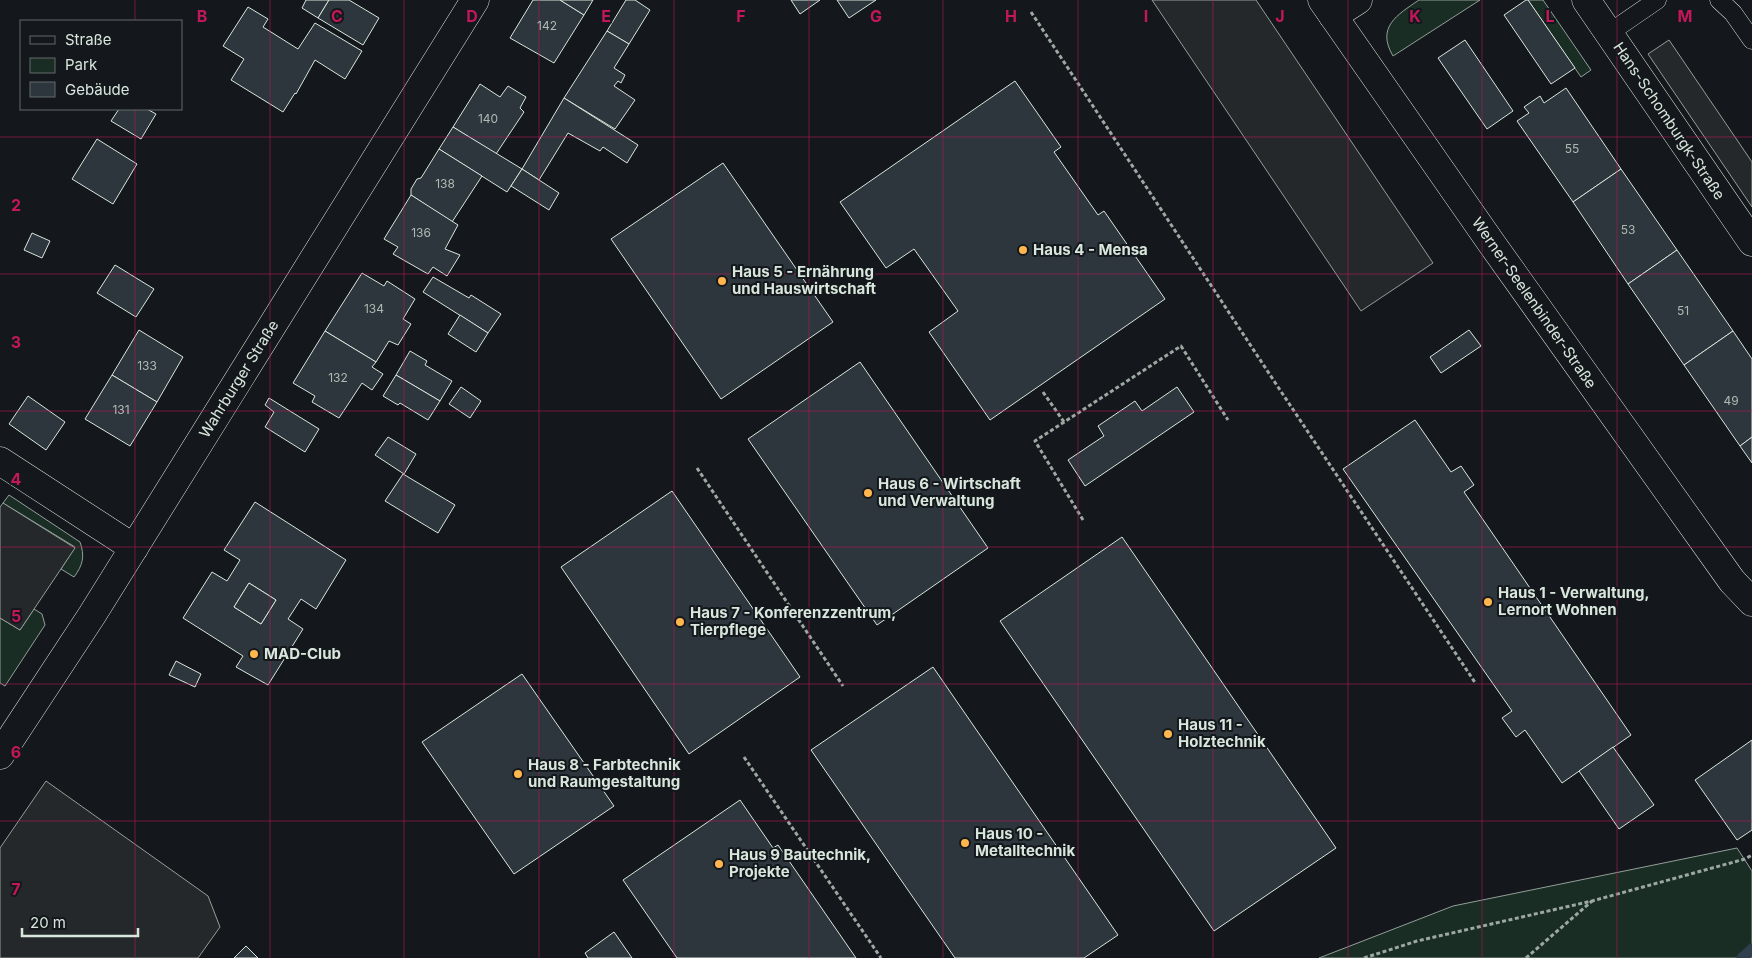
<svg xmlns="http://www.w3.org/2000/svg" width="1752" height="958" viewBox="0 0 1752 958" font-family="Inter,sans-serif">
  <rect width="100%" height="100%" fill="#14181c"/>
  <!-- green -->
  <g fill="#1a2d24" stroke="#939e99">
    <path d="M1419 0H1480L1393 56C1376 27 1397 15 1419 0Z"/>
    <path d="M1528 0H1543L1591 70 1581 77Z"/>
    <path d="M9 495 80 542C85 556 83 565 74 577L61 569 75 547 3 503Z"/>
    <path d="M34 609 42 614 45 625 5 686 0 683V618L20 630Z"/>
    <path d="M1737 848 1752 871V958H1319L1453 906Z"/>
  </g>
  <!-- parking -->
  <g fill="#24282b" stroke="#939e99">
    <path d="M1152 0H1256L1433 263 1361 311Z"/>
    <path d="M1669 40 1752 162V207L1648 54Z"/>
    <path d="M3 503 75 548 20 630 0 618V507Z"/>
    <path d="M46 781 208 896 220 927 198 958H0V848Z"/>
  </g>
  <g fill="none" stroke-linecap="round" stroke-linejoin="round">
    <!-- stream -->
    <path stroke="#2f3f4d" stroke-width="11" d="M1742 958 1752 949"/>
  </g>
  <!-- building -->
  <g fill="#2c363c" stroke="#d8e6dc" fill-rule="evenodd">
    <path d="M306 0H329L318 18 302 8Z"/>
    <path d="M329 0H349L379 18 363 45 318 18Z"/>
    <path d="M533 0H560L584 15 554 63 510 38Z"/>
    <path d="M560 0H593L584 15Z"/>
    <path d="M626 0H635L650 10 629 44 607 31Z"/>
    <path d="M791 0H820L800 14Z"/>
    <path d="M837 0H876L849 18Z"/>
    <path d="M1526 0H1528L1575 68 1551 84 1504 15Z"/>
    <path d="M248 7 268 19 263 27 298 49 315 23 362 51 345 79 315 60 296 94 295 93 283 112 231 80 244 59 223 46Z"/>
    <path d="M607 31 629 44 614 68 625 75 621 83 618 81 614 86 635 100 615 129 564 98Z"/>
    <path d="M1465 40 1513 111 1487 129 1438 58Z"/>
    <path d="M1015 81 1061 147 1054 152 1098 215 1104 211 1165 299 990 420 929 332 958 311 914 249 886 268 840 202Z"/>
    <path d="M480 84 500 97 508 86 526 97 520 108 524 112 496 154 453 127Z"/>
    <path d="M1566 88 1621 169 1573 202 1517 121 1529 113 1524 107 1540 96 1544 103Z"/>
    <path d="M564 98 638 145 627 163 603 147 600 151 568 133 539 180 522 169Z"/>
    <path d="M119 109H147L156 114 141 139 111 121Z"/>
    <path d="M453 127 522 169 507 192 439 149Z"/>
    <path d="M97 139 137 164 113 204 72 179Z"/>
    <path d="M439 149 482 176 452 222 411 195V189L417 179 421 178Z"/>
    <path d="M723 163 833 322 721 399 611 239Z"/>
    <path d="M522 169 559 193 549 210 511 186Z"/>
    <path d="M1621 169 1677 250 1628 284 1573 202Z"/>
    <path d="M411 195 458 225 445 249 460 255 447 276 433 267 428 274 393 254 398 247 384 239Z"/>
    <path d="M32 233 50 241 42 258 24 250Z"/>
    <path d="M1677 250 1733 331 1684 365 1628 284Z"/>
    <path d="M115 265 154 289 136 317 97 293Z"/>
    <path d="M362 273 384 286 387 281 415 299 403 319 411 324 398 345 389 341 376 362 325 331Z"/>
    <path d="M433 277 469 298 471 295 501 314 488 333 423 292Z"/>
    <path d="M460 315 488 333 476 352 448 334Z"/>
    <path d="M139 330 183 357 157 402 112 375Z"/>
    <path d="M1469 330 1481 346 1441 373 1430 357Z"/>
    <path d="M325 331 376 362 372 367 383 374 372 390 362 383 339 418 312 402 315 396 293 383Z"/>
    <path d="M1733 331 1752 359V437L1740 446 1684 365Z"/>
    <path d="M410 351 427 361 425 365 452 381 440 401 396 375Z"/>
    <path d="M860 362 988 548 877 625 748 439Z"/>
    <path d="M112 375 157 402 130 446 85 419Z"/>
    <path d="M396 375 440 401 428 420 400 403 398 405 383 396Z"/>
    <path d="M461 387 481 401 470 418 449 404Z"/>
    <path d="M1177 387 1194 412 1085 486 1068 460 1104 436 1098 426 1135 401 1142 411Z"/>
    <path d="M28 396 65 422 46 450 9 424Z"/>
    <path d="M269 398 319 429 305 452 265 427 274 412 265 405Z"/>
    <path d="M1415 420 1451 472 1461 466 1474 485 1464 492 1631 735 1562 783 1525 730 1516 737 1502 718 1512 711 1343 469Z"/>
    <path d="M388 437 416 454 404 474 375 455Z"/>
    <path d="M1752 437V463L1740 446Z"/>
    <path d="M403 474 455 505 438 533 385 501Z"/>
    <path d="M672 491 800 677 689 754 561 567Z"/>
    <path d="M255 502 346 560 316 609 301 599 288 619 303 629 268 685 236 667 243 656 183 618 212 572 227 581 240 560 224 550ZM249 583 276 600 261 624 234 607Z"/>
    <path d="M1122 537 1336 848 1214 931 1000 621Z"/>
    <path d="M249 583 276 600 261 624 234 607Z"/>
    <path d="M176 661 201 674 195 687 169 675Z"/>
    <path d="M933 667 1118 935 1084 958H955L811 750Z"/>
    <path d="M522 674 614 806 514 874 422 742Z"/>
    <path d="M1752 740V830L1737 840 1695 780Z"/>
    <path d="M1613 747 1654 805 1619 829 1579 771Z"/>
    <path d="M740 800 773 848 778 845 856 958H677L623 880Z"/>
    <path d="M614 932 632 958H588L585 953Z"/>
    <path d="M246 946 258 958H234Z"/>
  </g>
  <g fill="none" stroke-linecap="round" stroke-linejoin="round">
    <!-- service casing -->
    <g stroke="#d8e6dc" stroke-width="19">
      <g id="service">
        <path d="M1719 0 1733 13 1752 40"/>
        <path d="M1609 33 1657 0"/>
      </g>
    </g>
    <!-- minor casing -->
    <g stroke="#d8e6dc" stroke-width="29">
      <g id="minor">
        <path d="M1322 0 1492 244 1732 581 1752 602"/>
        <path d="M1586 0 1752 242"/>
        <path d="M1333 16 1358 0"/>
        <path d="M0 461 134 548"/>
        <path d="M0 755 92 615 475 0"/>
      </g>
    </g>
    <!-- path -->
    <g stroke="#9da8a2" stroke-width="3" stroke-dasharray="4 2.5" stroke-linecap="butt">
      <path d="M1031 12 1278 387 1476 684"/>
      <path d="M1043 392 1064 422"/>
      <path d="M697 468 843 686"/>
      <path d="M1083 520 1035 441 1181 346 1228 420"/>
      <path d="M744 757 881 958"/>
      <path d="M1364 958 1417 941 1592 901 1745 859 1752 855"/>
      <path d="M1526 958 1592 901"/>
    </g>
    <!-- service -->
    <use href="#service" stroke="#14181c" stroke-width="18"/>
    <!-- minor -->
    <use href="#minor" stroke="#14181c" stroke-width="28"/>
  </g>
  <!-- grid -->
  <path fill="none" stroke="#c2185b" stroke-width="1" stroke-opacity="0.55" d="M135 0V21M270 0V958M404 0V958M539 0V958M674 0V958M809 0V958M943 0V958M1078 0V958M1213 0V958M1348 0V958M1482 0V958M1617 0V958M135 109V958M0 137H1752M0 274H1752M0 411H1752M0 547H1752M0 684H1752M0 821H1752"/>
  <!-- markers -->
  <g fill="#ffb74d" stroke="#14181c" stroke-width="2">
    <circle cx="1023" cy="250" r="5"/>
    <circle cx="722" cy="281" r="5"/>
    <circle cx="868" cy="493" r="5"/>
    <circle cx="1488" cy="602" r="5"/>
    <circle cx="680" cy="622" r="5"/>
    <circle cx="254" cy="654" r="5"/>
    <circle cx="1168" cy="734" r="5"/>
    <circle cx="518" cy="774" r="5"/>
    <circle cx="965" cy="843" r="5"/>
    <circle cx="719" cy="864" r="5"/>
  </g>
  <g text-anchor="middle" stroke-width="4" stroke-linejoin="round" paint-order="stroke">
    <!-- number labels -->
    <g font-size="12" fill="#adbab4">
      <text x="547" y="30">142</text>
      <text x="488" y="123">140</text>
      <text x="1572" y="153">55</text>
      <text x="445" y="188">138</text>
      <text x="1628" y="234">53</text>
      <text x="421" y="237">136</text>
      <text x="374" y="313">134</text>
      <text x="1683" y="315">51</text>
      <text x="147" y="370">133</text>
      <text x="338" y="382">132</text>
      <text x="1731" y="405">49</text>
      <text x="121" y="414">131</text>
    </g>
    <!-- street labels -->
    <g font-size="15" fill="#d8e6dc" stroke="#14181c">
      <text transform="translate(1669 121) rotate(56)" y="5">Hans-Schomburgk-Straße</text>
      <text transform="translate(1534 303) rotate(55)" y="5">Werner-Seelenbinder-Straße</text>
      <text transform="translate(239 379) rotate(-58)" y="5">Wahrburger Straße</text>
    </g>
    <!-- poi labels -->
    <g font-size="15" font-weight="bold" fill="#d8e6dc" stroke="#14181c" text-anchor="start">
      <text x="1033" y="255">Haus 4 - Mensa</text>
      <text x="732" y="277">Haus 5 - Ernährung<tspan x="732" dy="17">und Hauswirtschaft</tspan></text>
      <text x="878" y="489">Haus 6 - Wirtschaft<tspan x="878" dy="17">und Verwaltung</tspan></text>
      <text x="1498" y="598">Haus 1 - Verwaltung,<tspan x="1498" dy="17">Lernort Wohnen</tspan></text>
      <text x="690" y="618">Haus 7 - Konferenzzentrum,<tspan x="690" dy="17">Tierpflege</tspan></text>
      <text x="264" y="659">MAD-Club</text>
      <text x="1178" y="730">Haus 11 -<tspan x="1178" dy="17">Holztechnik</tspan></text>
      <text x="528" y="770">Haus 8 - Farbtechnik<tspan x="528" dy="17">und Raumgestaltung</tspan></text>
      <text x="975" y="839">Haus 10 -<tspan x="975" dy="17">Metalltechnik</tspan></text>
      <text x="729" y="860">Haus 9 Bautechnik,<tspan x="729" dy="17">Projekte</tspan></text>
    </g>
  </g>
  <g font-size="16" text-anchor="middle" font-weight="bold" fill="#c2185b" stroke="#14181c" stroke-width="4" stroke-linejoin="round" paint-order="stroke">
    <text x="202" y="22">B</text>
    <text x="337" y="22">C</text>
    <text x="472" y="22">D</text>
    <text x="606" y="22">E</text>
    <text x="741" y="22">F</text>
    <text x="876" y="22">G</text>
    <text x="1011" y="22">H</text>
    <text x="1146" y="22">I</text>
    <text x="1280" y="22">J</text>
    <text x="1415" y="22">K</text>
    <text x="1550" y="22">L</text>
    <text x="1685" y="22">M</text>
    <text x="16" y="211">2</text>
    <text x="16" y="348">3</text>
    <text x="16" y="485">4</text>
    <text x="16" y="622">5</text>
    <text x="16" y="758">6</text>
    <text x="16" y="895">7</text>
  </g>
  <!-- legend -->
  <rect x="20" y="20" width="162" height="90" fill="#14181c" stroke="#626a69"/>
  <rect x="30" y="36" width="25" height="8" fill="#14181c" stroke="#626a69"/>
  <text x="65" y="45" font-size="15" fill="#d8e6dc">Straße</text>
  <rect x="30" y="58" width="25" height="15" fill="#1a2d24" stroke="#626a69"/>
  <text x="65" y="70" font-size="15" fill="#d8e6dc">Park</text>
  <rect x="30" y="82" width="25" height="15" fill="#2c363c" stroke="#626a69"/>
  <text x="65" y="95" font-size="15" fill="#d8e6dc">Gebäude</text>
  <!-- scale -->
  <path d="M22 928v8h116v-8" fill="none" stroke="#d8e6dc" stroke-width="2.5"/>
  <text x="30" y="928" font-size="15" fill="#d8e6dc" stroke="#14181c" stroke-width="4" paint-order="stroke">20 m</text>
</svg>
